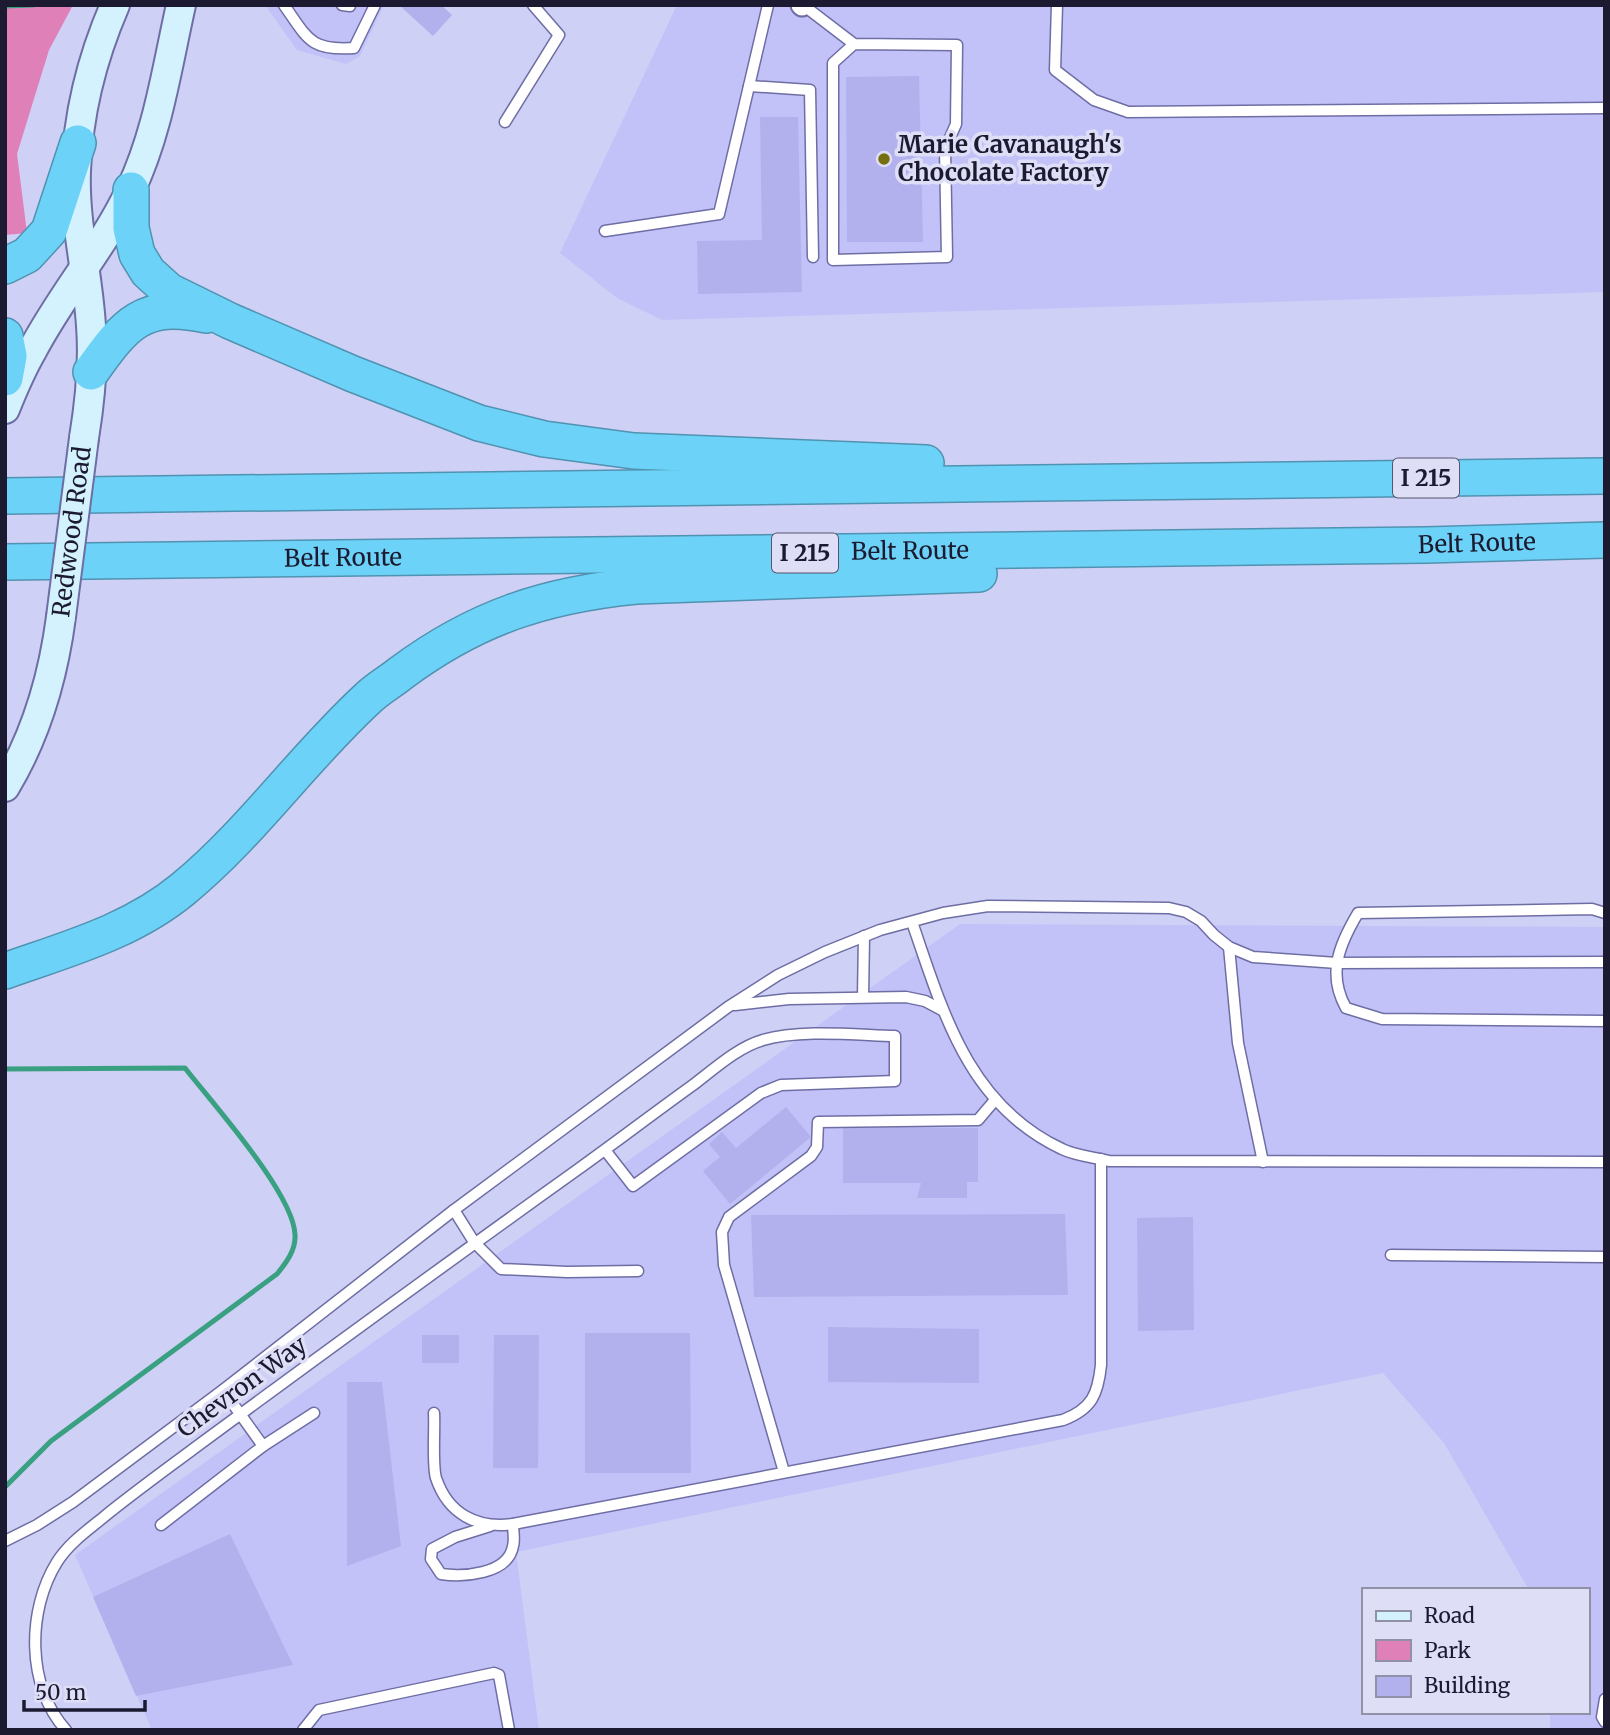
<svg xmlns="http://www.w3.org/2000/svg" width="1610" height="1735" viewBox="0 0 1610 1735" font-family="Merriweather,serif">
  <rect width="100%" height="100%" fill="#cfd0f5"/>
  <!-- built -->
  <g fill="#c2c2f9">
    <path d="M265 5H384L360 56 346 64 297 50Z"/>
    <path d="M677 5H1605V292L662 320 617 298 560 253Z"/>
    <path d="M960 924 1605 927V1730H1550V1712H1587V1590H1529L1444 1443 1383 1373 516 1552 539 1730H152L75 1555Z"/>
  </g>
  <!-- green -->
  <path fill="#df80b8" d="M5 5H73L49 50 17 154 27 233 5 235Z"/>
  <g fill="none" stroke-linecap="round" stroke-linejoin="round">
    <!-- stream -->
    <g stroke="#3aa082" stroke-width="5">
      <path d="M5 6 33 5"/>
      <path d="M5 1069 185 1068C213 1104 294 1194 295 1235 296 1250 286 1263 277 1274L51 1441 5 1487"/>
    </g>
  </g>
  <!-- building -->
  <g fill="#b2b1ed">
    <path d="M399 5H441L452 15 433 36Z"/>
    <path d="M919 76 923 242H847L846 77Z"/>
    <path d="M760 117H798L802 292 698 294 697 241 762 240Z"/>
    <path d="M786 1107 811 1137 730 1204 703 1171 720 1157 709 1144 722 1132 736 1148Z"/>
    <path d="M843 1127 978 1128V1182H967V1198H917L921 1183H843Z"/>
    <path d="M1065 1214 1068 1295 754 1297 751 1215Z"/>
    <path d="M1193 1217 1194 1330 1138 1331 1137 1218Z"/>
    <path d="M828 1327 979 1329V1383L828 1382Z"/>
    <path d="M585 1333H690L691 1473H585Z"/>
    <rect x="422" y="1335" width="37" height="28"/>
    <path d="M494 1335H539L538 1468H493Z"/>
    <path d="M347 1382H382L401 1546 347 1566Z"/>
    <path d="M230 1534 293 1665 136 1696 93 1597Z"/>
  </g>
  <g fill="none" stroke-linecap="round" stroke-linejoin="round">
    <!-- service casing -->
    <g stroke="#6e6da4" stroke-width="13">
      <g id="service">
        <path d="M284 5C308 39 310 51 354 48L375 5"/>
        <path d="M342 5 350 6"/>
        <path d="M803 5 854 44 957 45 956 124 945 149 947 257 833 260V63L854 44"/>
        <path d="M1057 5 1055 70 1094 100 1128 112 1605 108"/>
        <path d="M749 86 810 90 813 257"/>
        <path d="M505 122 559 35 533 5"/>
        <path d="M605 231 719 214 768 5"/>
        <path d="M1605 913 1592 909 1358 913C1339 945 1327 974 1346 1008L1382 1019 1605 1021"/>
        <path d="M912 922C943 1012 968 1105 1062 1149 1076 1156 1094 1157 1109 1161L1605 1162"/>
        <path d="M1229 947 1238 1043 1263 1162"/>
        <path d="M863 997 864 936"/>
        <path d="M735 1005 789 999 906 997 925 1001 942 1010"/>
        <path d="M454 1210 474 1242 501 1269 567 1272 638 1271"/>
        <path d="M1391 1255 1605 1257"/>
        <path d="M223 1390 263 1446 314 1413"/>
        <path d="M434 1413C435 1429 432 1465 436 1478 448 1514 477 1529 513 1524L1063 1420C1092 1409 1098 1394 1101 1365V1159"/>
        <path d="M784 1472 724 1265 722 1232 729 1217 811 1156 817 1147 818 1122 978 1120 995 1100"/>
        <path d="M161 1525 263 1446"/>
        <path d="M490 1526 455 1537 432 1549 431 1559 441 1574C462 1577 508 1575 513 1546 515 1540 513 1531 513 1524"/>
        <path d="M5 1541 37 1525 73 1502 223 1390 454 1210 728 1007 778 975 825 952 880 930 943 913 988 906 1169 908 1186 912 1201 921 1214 935 1229 947 1253 957 1337 963 1605 962"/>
        <path d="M1605 1699 1602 1717 1605 1722"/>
        <path d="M66 1730C26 1686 27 1610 57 1562 69 1543 88 1530 105 1516 136 1491 168 1468 200 1444 325 1352 451 1260 577 1170 616 1142 654 1113 693 1085 714 1069 738 1047 763 1040 800 1029 856 1035 895 1036V1081L781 1085 761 1093 633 1186 605 1150"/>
        <path d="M303 1730 319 1710 494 1673 499 1675 509 1730"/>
      </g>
    </g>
    <!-- minor casing -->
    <g stroke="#6e6da4" stroke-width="23">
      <path id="minor" d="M801 5 802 6"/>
    </g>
    <!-- secondary casing -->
    <g stroke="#6e6da4" stroke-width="32">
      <g id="secondary">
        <path d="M5 409C13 389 21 370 32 351 61 295 103 248 130 191 158 133 167 67 181 5"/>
        <path d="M84 438C90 401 94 364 91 326 88 274 74 223 76 171 78 114 92 58 115 5"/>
        <path d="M5 787C37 734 53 678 61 617"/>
      </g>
    </g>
    <!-- motorway casing -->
    <g stroke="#5092b1" stroke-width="38">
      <g id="motorway">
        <path d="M131 190V228L137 254 148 272 169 291 230 321 353 374 479 423 544 439 634 451 926 463"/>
        <path d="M5 266 27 255 49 231 78 143"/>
        <path d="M5 336 9 356 5 378"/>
        <path d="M91 372C125 324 143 301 206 315"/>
        <path d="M5 496 1605 476"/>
        <path id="s1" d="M5 562 1426 545 1605 540"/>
        <path d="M5 971C67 949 131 932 183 889 251 833 302 759 367 699 377 689 390 682 401 673 475 618 544 595 636 586L979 574"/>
      </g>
    </g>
    <!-- service -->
    <use href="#service" stroke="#fff" stroke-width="10"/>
    <!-- minor -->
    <use href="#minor" stroke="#fff" stroke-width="19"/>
    <!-- secondary -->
    <use href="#secondary" stroke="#d3f2fd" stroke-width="28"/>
    <!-- motorway -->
    <use href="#motorway" stroke="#6dd2f7" stroke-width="35"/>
    <!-- secondary-bridge casing -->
    <g stroke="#6e6da4" stroke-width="32" stroke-linecap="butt">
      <g id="secondary-bridge">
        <path id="s2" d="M61 617 84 438"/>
      </g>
    </g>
    <!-- secondary-bridge -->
    <use href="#secondary-bridge" stroke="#d3f2fd" stroke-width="28"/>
  </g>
  <!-- markers -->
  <circle fill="#766f0e" stroke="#dedef7" stroke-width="2.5" cx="884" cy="159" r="7"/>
  <g text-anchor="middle" stroke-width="7" stroke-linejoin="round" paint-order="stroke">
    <!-- shield labels -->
    <g fill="#dedef7" stroke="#56556c" stroke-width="2">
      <rect x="1393" y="458.5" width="66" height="39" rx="5"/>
      <rect x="772" y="533.5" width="66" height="39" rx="5"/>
    </g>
    <g font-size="23" font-weight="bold" fill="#1b1a30">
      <text x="1426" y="486">I 215</text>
      <text x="805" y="561">I 215</text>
    </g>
    <!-- poi labels -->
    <g font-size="24" font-weight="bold" fill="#1b1a30" stroke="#dedef7" text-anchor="start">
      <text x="898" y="153">Marie Cavanaugh's<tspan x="898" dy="28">Chocolate Factory</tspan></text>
    </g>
    <!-- street labels -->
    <g font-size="24" fill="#1b1a30" stroke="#dedef7">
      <text dy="8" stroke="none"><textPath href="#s2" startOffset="86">Redwood Road</textPath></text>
      <text dy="8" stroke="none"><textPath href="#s1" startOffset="1472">Belt Route</textPath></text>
      <text dy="8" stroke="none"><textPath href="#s1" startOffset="905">Belt Route</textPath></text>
      <text dy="8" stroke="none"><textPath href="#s1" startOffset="338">Belt Route</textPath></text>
      <text transform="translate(242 1387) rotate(-36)" y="8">Chevron Way</text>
    </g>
  </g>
  <!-- border -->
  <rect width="1610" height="1735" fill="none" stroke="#1b1a30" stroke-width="14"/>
  <!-- legend -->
  <rect x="1362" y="1588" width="228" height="126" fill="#dedef7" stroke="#9090a7" stroke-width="2"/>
  <rect x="1376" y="1611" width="35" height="10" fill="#d3f2fd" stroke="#9090a7" stroke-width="2"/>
  <text x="1424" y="1623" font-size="21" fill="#1b1a30">Road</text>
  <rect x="1376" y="1640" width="35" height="21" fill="#df80b8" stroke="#9090a7" stroke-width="2"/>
  <text x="1424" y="1658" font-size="21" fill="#1b1a30">Park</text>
  <rect x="1376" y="1676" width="35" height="21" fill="#b2b1ed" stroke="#9090a7" stroke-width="2"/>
  <text x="1424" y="1693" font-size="21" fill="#1b1a30">Building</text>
  <!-- scale -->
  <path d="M24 1700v10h121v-10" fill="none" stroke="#1b1a30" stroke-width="3.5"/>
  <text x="35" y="1700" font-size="21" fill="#1b1a30" stroke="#dedef7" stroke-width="5" paint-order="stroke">50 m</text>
</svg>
